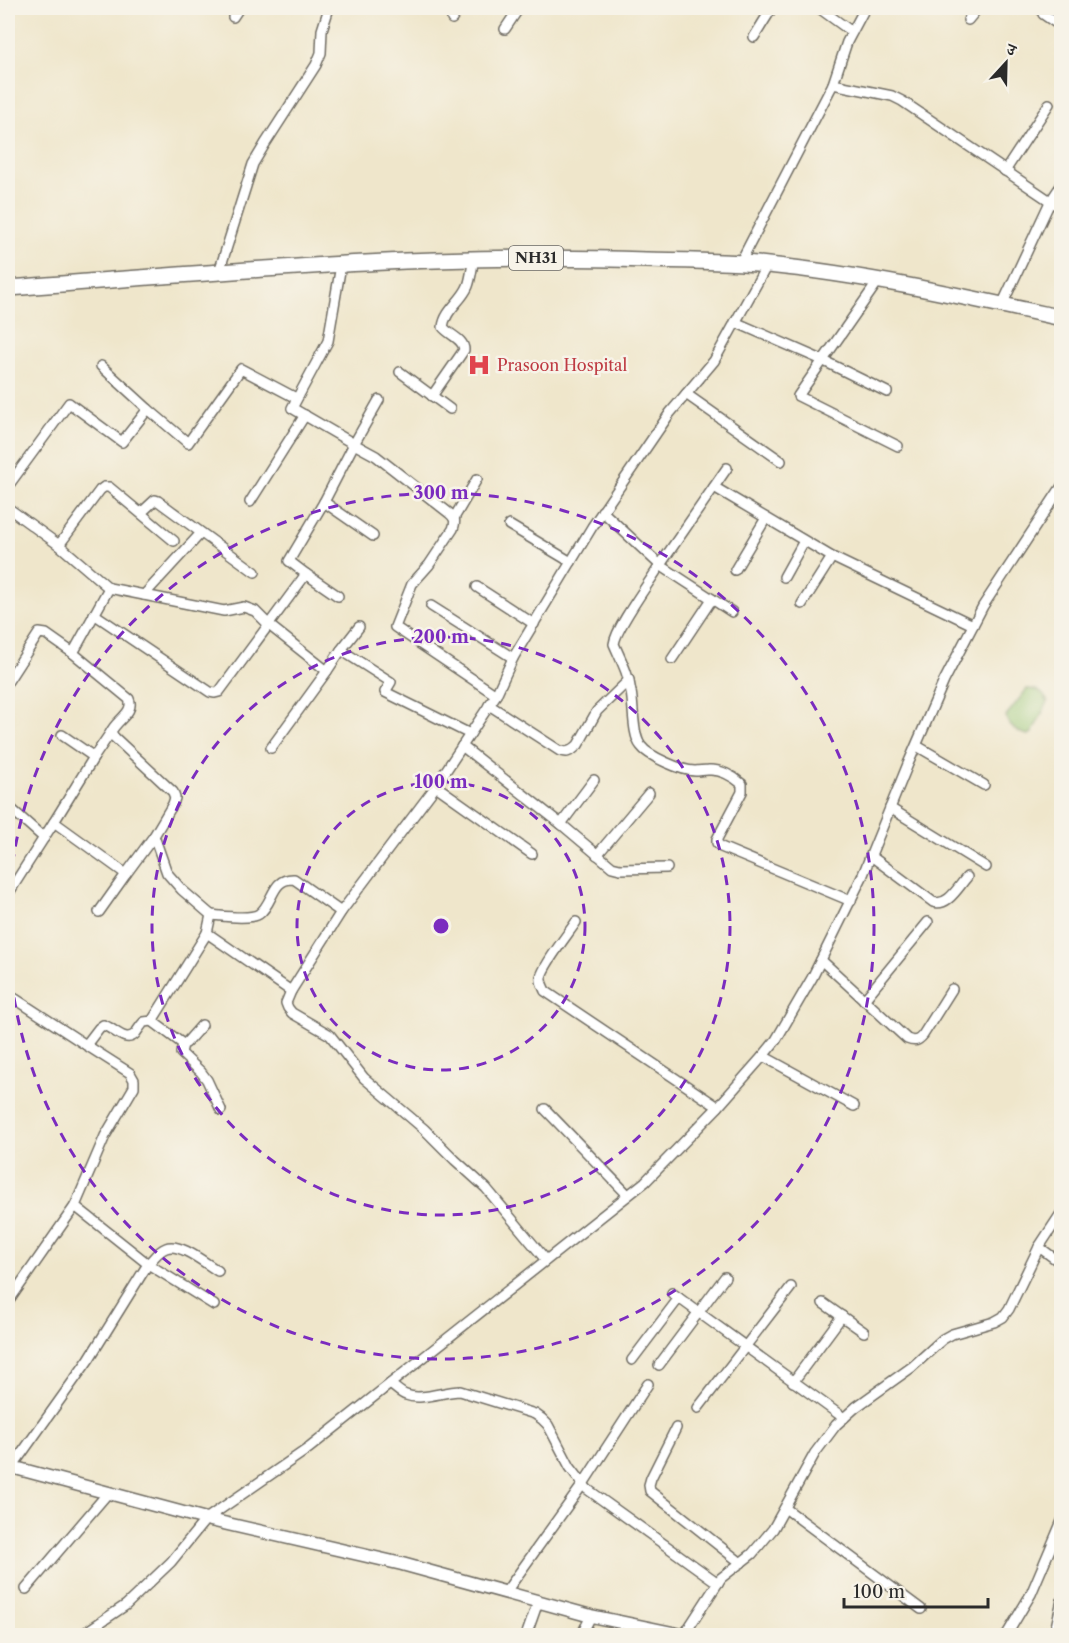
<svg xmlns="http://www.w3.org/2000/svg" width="1069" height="1643" viewBox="0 0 1069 1643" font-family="'Libre Caslon Text','Noto Serif Devanagari',serif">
  <rect width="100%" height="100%" fill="#f7f3e8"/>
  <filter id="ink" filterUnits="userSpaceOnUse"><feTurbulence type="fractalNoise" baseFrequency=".0167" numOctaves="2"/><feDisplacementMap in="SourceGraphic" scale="12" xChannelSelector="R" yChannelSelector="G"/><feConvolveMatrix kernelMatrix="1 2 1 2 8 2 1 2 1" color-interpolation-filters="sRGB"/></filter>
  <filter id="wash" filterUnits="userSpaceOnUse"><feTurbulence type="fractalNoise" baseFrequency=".008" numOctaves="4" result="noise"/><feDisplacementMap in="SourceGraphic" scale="24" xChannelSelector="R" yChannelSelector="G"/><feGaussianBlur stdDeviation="1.35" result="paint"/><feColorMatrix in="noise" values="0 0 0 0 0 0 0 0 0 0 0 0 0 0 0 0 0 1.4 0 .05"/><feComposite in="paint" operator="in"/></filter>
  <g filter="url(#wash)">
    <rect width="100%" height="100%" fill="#efe6cb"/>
    <!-- green -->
    <path fill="#99c775" stroke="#627950" stroke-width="1.5" d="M1027 689C1039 689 1042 692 1048 702L1032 733 1028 735C1017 732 1009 728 1006 716Z"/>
  </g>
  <g filter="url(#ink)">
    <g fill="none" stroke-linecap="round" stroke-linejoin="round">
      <!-- minor casing -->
      <g stroke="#706c63" stroke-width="12">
        <g id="minor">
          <path d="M819 8 852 32"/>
          <path d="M1043 14 1062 27"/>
          <path d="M233 17 239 8"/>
          <path d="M452 19 460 8"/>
          <path d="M968 20 978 8"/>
          <path d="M505 29 519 8"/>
          <path d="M754 37 772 8"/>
          <path d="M833 84 847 42 865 8"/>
          <path d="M1005 171 1049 104"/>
          <path d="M740 263 833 84 892 96 902 101 1062 209"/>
          <path d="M219 272 253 164 265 144 316 65 321 53 322 30 329 8"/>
          <path d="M879 280 798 396 898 446"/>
          <path d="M1002 305 1050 202 1062 184"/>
          <path d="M735 322 822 360 887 392"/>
          <path d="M101 366 148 409"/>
          <path d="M400 372 450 409"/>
          <path d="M686 394 781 461"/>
          <path d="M432 396 464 350C464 339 449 335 443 327 445 310 462 301 468 286 471 278 472 267 474 258"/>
          <path d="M379 400 354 444 376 456 449 513C455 518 456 521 453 529L429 565 412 584 395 627 496 695"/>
          <path d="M727 468 660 565 732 612"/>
          <path d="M8 486 69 403 122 442 148 409 188 443 241 369 296 398"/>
          <path d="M714 487 832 557 973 625"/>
          <path d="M250 502 305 415"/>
          <path d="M324 502 373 536"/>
          <path d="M8 508 59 545 109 588 224 611 244 607 255 611 269 625 327 671 341 650 391 682 385 692 470 734"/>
          <path d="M602 511 660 565C650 582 616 627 614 644 621 660 629 675 631 692 634 706 632 735 641 746 648 756 682 771 695 771 699 771 704 770 708 770 720 769 733 776 742 784V792L717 839V843L721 847 851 901"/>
          <path d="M141 513 155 500 158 501 255 572"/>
          <path d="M454 518 477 479"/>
          <path d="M509 525 571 562"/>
          <path d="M59 545 100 490 104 487H109L174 541"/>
          <path d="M735 570 766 518"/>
          <path d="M306 574 338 596"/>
          <path d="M784 577 804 541"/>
          <path d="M477 587 534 624"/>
          <path d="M144 595 201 533"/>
          <path d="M802 604 832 557"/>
          <path d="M431 606 513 658"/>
          <path d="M94 614 210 692 215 693 219 692 306 574 289 561 324 502 354 444 292 408 328 341 341 265"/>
          <path d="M341 650 359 627"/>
          <path d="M672 659 712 599"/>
          <path d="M8 681 39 633 46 634 73 653"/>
          <path d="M489 705 560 751 567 752 572 750 578 745 597 711 629 680"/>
          <path d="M62 735 94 757"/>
          <path d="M462 746 561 824 612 867 620 869 667 868"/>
          <path d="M917 746 984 785"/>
          <path d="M271 748 327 671"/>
          <path d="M436 786 532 854"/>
          <path d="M8 806 44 838"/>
          <path d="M890 808 986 867"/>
          <path d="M54 822 94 757 111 732"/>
          <path d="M561 824 594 780"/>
          <path d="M154 836 167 873 182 890 211 915 207 933 291 991 286 1003 288 1008 292 1013 330 1035 364 1078 424 1129 455 1160 486 1188 546 1260"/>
          <path d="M597 855 649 793"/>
          <path d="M871 856 933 902C948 907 958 887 967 877"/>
          <path d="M8 894 54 822 126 874 154 836 173 804 175 798 173 792 114 737 111 732C116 720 135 713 129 699L73 653 109 588"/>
          <path d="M99 912 126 874"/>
          <path d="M211 915C223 916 250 920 259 914 274 903 271 878 294 879L341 912"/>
          <path d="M576 922C568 934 544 964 541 977 540 982 543 986 545 991L718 1107"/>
          <path d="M821 960 907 1039C915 1042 918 1041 923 1035L952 989"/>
          <path d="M291 991 341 912 433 790 496 695 513 658 592 527 670 413 714 361 767 265"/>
          <path d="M14 998 86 1045"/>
          <path d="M864 1000 928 922"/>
          <path d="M152 1021 183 1044 186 1043 202 1025"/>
          <path d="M183 1044 181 1053 201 1072 207 1080 221 1110"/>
          <path d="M763 1056 854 1106"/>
          <path d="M545 1109 628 1195"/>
          <path d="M1039 1247 1062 1264"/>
          <path d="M672 1293 844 1418"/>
          <path d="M8 1302 75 1206"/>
          <path d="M823 1303 864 1332"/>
          <path d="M214 1305 148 1264C154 1258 158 1251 166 1248 180 1242 206 1264 218 1271"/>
          <path d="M632 1360 679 1298"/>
          <path d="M659 1365 725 1277"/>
          <path d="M793 1382 842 1316"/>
          <path d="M390 1384C396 1388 400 1393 406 1395 421 1401 444 1391 460 1391L535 1414 542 1419 548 1425 570 1467 587 1489 718 1583"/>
          <path d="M698 1408 791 1287"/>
          <path d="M676 1428 651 1478 649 1485 650 1491 741 1563"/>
          <path d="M12 1467 89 1359 148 1264 75 1206 105 1136 134 1087V1080L130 1073 86 1045 99 1028 103 1025C113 1027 125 1044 135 1034 138 1030 141 1025 144 1022L152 1021 207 933"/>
          <path d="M785 1508 921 1609"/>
          <path d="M26 1589 108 1493"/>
          <path d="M505 1593 583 1484 648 1384"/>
          <path d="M684 1635 721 1578 752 1554 773 1529 815 1453 836 1425 856 1407 912 1367 943 1339 952 1334 994 1322 1003 1317 1009 1309 1039 1247 1062 1212"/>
          <path d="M80 1636 126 1605 171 1562 206 1519 309 1448 645 1182 718 1107 763 1056 776 1040 812 978 862 877 908 764 944 681 983 606 1062 486"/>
          <path d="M526 1636 538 1602"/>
          <path d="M581 1636 591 1616"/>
          <path d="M1006 1636 1031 1594 1062 1521"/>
          <path d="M1054 1636 1062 1600"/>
        </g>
      </g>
      <!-- major casing -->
      <g stroke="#706c63" stroke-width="15">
        <path id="major" d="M8 1466 206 1519 402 1564 591 1616 687 1636"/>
      </g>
      <!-- highway casing -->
      <g stroke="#706c63" stroke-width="18">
        <path id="highway" d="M8 288C220 272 433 252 646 260 686 261 728 261 768 265 867 275 965 297 1062 318"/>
      </g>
      <!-- minor -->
      <use href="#minor" stroke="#fff" stroke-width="9"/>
      <!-- major -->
      <use href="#major" stroke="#fff" stroke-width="12"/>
      <!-- highway -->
      <use href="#highway" stroke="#fff" stroke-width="15"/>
    </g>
  </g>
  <!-- distance rings -->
  <g fill="none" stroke="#7b2cbf" stroke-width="3" stroke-dasharray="10 8">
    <circle cx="441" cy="926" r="144"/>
    <circle cx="441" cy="926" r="289"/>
    <circle cx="441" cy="926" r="433"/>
  </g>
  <!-- icons -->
  <defs>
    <g id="hospital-bare" transform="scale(1.8)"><path d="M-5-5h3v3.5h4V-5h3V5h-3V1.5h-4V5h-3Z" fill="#e0444e" stroke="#f7f3e8" stroke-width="2.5" paint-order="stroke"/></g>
  </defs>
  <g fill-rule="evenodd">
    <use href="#hospital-bare" x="479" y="365"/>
  </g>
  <g text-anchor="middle" stroke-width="5" stroke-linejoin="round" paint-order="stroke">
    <!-- shield labels -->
    <rect fill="#f7f3e8" stroke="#686764" stroke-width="1.5" x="509" y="246" width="54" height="24" rx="4.5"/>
    <g font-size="15" font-weight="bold" fill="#2b2b2b">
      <text x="536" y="263">NH31</text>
    </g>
    <!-- health labels -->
    <g font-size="16" fill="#be3a42" stroke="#f7f3e8" text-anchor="start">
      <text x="497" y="371">Prasoon Hospital</text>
    </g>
  </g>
  <circle cx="441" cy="926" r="9" fill="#7b2cbf" stroke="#f7f3e8" stroke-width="3"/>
  <g font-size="18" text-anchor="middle" font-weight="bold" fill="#7b2cbf" stroke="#f7f3e8" stroke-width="5" stroke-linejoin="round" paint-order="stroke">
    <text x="441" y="499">300 m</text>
    <text x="441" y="643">200 m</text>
    <text x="441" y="788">100 m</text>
  </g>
  <!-- margin -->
  <rect width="1069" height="1643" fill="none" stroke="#f7f3e8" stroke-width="30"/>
  <!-- north arrow -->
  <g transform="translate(1006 63) rotate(22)" stroke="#f7f3e8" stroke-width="4.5" paint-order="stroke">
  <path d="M0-4.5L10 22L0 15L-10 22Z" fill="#2b2b2b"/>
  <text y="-9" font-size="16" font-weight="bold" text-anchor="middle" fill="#2b2b2b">उ</text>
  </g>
  <!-- scale -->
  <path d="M844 1598v9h144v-9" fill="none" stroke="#2b2b2b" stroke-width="3"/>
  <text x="853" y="1598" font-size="18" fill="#2b2b2b" stroke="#f7f3e8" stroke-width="4.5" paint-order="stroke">100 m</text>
</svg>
